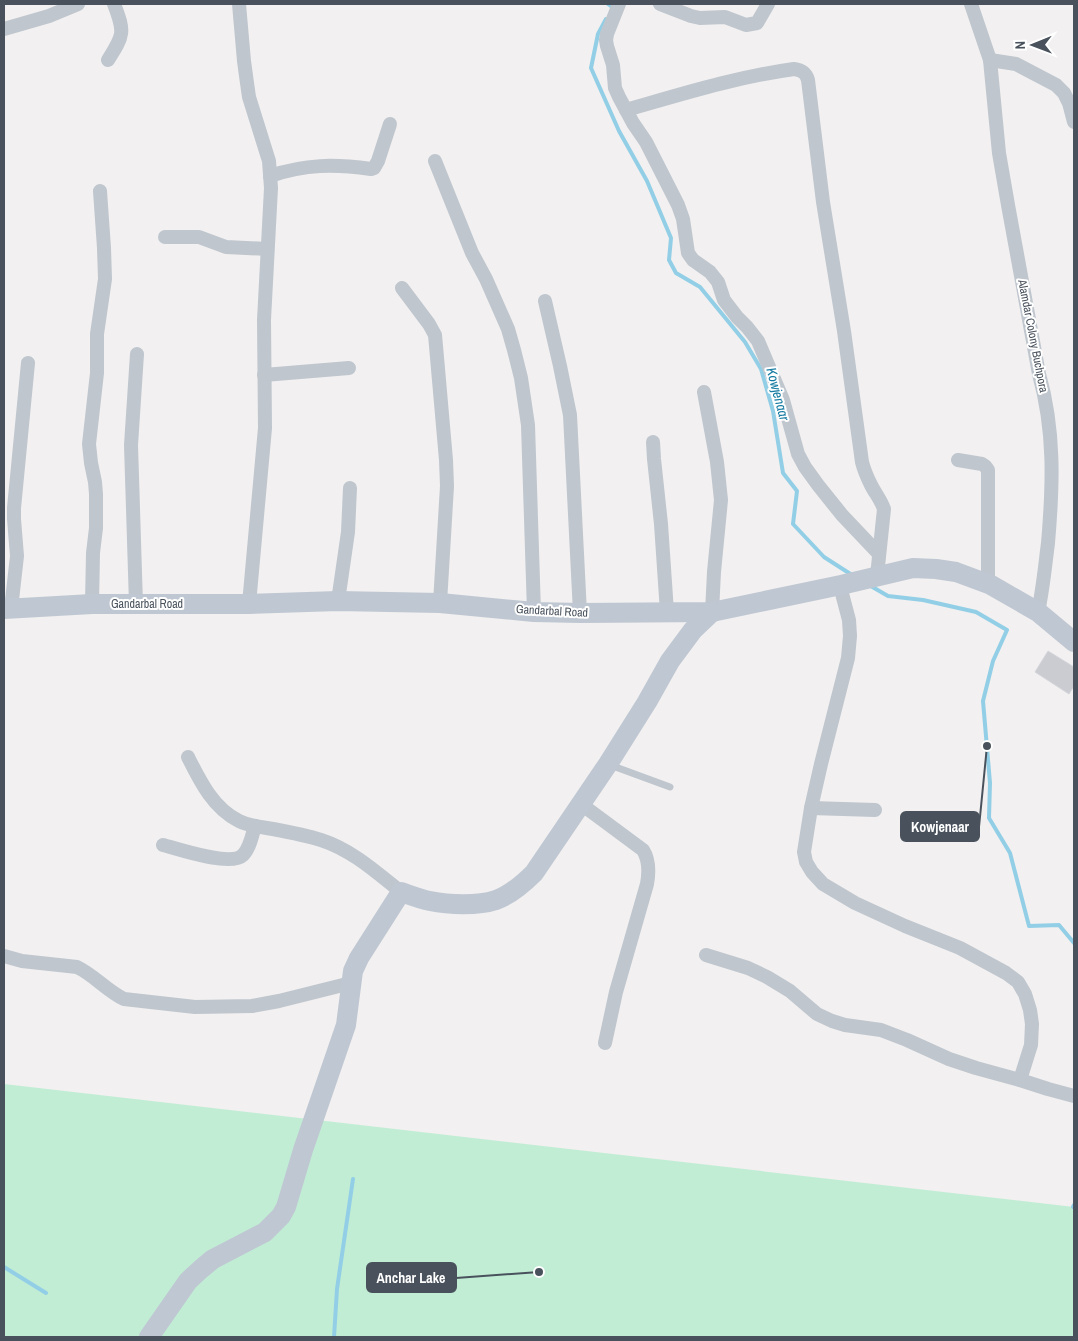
<svg xmlns="http://www.w3.org/2000/svg" width="1078" height="1341" viewBox="0 0 1078 1341" font-family="'Archivo Narrow',sans-serif">
  <rect width="100%" height="100%" fill="#f2f0f0"/>
  <!-- green -->
  <path fill="#c2edd5" d="M4 1084 1074 1207V1337H4Z"/>
  <g fill="none" stroke-linecap="round" stroke-linejoin="round">
    <!-- stream -->
    <g stroke="#92cfe6" stroke-width="4">
      <path d="M608 4 612 7V9"/>
      <path d="M606 19 598 34 591 68 619 131 647 181 671 238 669 260 676 273 700 287 745 342 761 369 773 411 783 473 797 491 793 524 824 557 852 575"/>
      <path d="M869 585 888 596 923 600 976 612 1007 630 993 661 983 701 990 783 989 818 1010 853 1029 926 1059 925 1074 943"/>
      <path d="M1073 1207 1074 1205"/>
      <path d="M4 1267 46 1293"/>
      <path d="M334 1337 337 1289 353 1179"/>
    </g>
  </g>
  <!-- building -->
  <path fill="#caccd2" stroke="#d5d6db" d="M1048 651 1074 667V686L1069 694 1035 672Z"/>
  <g fill="none" stroke-linecap="round" stroke-linejoin="round">
    <!-- lane -->
    <path stroke="#bfc6ce" stroke-width="7" d="M610 765 670 787"/>
    <!-- street -->
    <g stroke="#bfc6ce" stroke-width="14">
      <path d="M239 4 244 61 247 83 249 97 269 161 271 188 264 320 265 428 249 604"/>
      <path d="M619 4 607 34 606 40 607 46 613 65 615 88 619 97 633 123 646 142 678 205 683 219 688 253 693 260 710 272 718 282 724 300 737 317 747 327 758 341 783 400 798 454 805 467 818 485 842 515 879 554"/>
      <path d="M660 4 691 16 700 18 725 17 746 25 757 23 768 4"/>
      <path d="M971 4 990 60 999 153 1008 205 1039 374C1055 431 1053 485 1048 543 1045 566 1043 589 1038 612"/>
      <path d="M4 29 49 16 78 4"/>
      <path d="M108 60C124 35 125 32 114 4"/>
      <path d="M990 60 1016 64 1056 85 1064 93 1069 103 1074 122"/>
      <path d="M626 110C682 94 736 77 794 69 802 70 806 73 808 80L823 202 844 331 862 462C864 470 867 477 871 485 875 493 881 500 884 509L877 576"/>
      <path d="M435 161 472 253 486 279 508 329 514 350 521 378 528 425 534 612"/>
      <path d="M270 176C306 164 334 164 371 169L374 168 378 161 390 124"/>
      <path d="M165 237H199L226 247 267 249"/>
      <path d="M402 288 429 324 435 335 436 346 446 460 447 486 440 603"/>
      <path d="M545 301 560 366 570 415 580 613"/>
      <path d="M264 375 349 368"/>
      <path d="M704 392 717 462 721 500 714 572 712 612"/>
      <path d="M653 442 654 459 661 524 667 612"/>
      <path d="M958 460 982 464 985 466 988 470V583"/>
      <path d="M338 601 348 532 350 488"/>
      <path d="M92 604 93 553 96 528V494L95 482 91 463 89 444 97 373V334L105 279 104 248 100 191"/>
      <path d="M136 604 131 445 137 354"/>
      <path d="M11 609 17 556 14 519V508L28 363"/>
      <path d="M188 757C200 781 213 808 239 821 249 826 262 827 273 829 289 832 305 835 321 840 352 850 376 872 401 892"/>
      <path d="M581 804 643 850C650 861 649 873 647 884L616 992 605 1043"/>
      <path d="M811 808 875 810"/>
      <path d="M163 845C178 849 231 867 243 855 250 848 252 835 255 826"/>
      <path d="M706 955 748 968 767 977 790 991 817 1014 832 1021 845 1025 881 1030 907 1040 949 1059 976 1068 1020 1080 1031 1045 1032 1024 1030 1010 1025 994 1018 982 1006 973 960 948 905 926 855 903 823 884 812 872 806 862 804 852 811 808 821 764 848 658 850 636 849 620 840 586"/>
      <path d="M4 956 22 961 77 967C94 975 107 991 124 999L195 1007 252 1006 279 1001 351 983"/>
      <path d="M1020 1080 1048 1089 1074 1096"/>
    </g>
    <!-- secondary -->
    <g stroke="#bfc7d2" stroke-width="20">
      <path d="M4 609 92 604H249L338 601 440 603 534 612 580 613 712 612 841 585 913 568 936 569 956 572 991 585 1038 612 1074 642"/>
      <path d="M149 1337 188 1281 201 1269 213 1259 265 1232 281 1216 286 1207 303 1150 346 1025 353 971 359 958 401 892C410 895 420 899 430 901 449 905 478 906 496 900 510 895 524 883 534 873L608 764 647 702 670 661 693 630 712 612"/>
    </g>
  </g>
  <g text-anchor="middle" stroke-width="4" stroke-linejoin="round" paint-order="stroke">
    <!-- street labels -->
    <g font-size="12" fill="#49525c" stroke="#fff">
      <text transform="translate(1033 336) rotate(79)" y="4">Alamdar Colony Buchpora</text>
      <text x="147" y="608">Gandarbal Road</text>
      <text transform="translate(552 611) rotate(3)" y="4">Gandarbal Road</text>
    </g>
    <!-- water labels -->
    <g font-size="14" font-style="italic" fill="#167ba2" stroke="#fff">
      <text transform="translate(778 394) rotate(75)" y="5">Kowjenaar</text>
    </g>
  </g>
  <!-- callouts -->
  <path fill="none" stroke="#49525c" stroke-width="2" d="M987 746L979 827M539 1272L456 1278"/>
  <g fill="#49525c" stroke="#fff" stroke-width="2">
    <circle cx="987" cy="746" r="5"/>
    <circle cx="539" cy="1272" r="5"/>
  </g>
  <g fill="#49525c" stroke="#49525c" stroke-width="2">
    <rect x="901" y="812" width="78" height="29" rx="5"/>
    <rect x="367" y="1263" width="89" height="29" rx="5"/>
  </g>
  <g font-size="14" text-anchor="middle" font-weight="bold" fill="#fff">
    <text x="940" y="832">Kowjenaar</text>
    <text x="411" y="1283">Anchar Lake</text>
  </g>
  <!-- border -->
  <rect width="1078" height="1341" fill="none" stroke="#49525c" stroke-width="10"/>
  <!-- north arrow -->
  <g transform="translate(1033 45) rotate(269)" stroke="#ffffff" stroke-width="4" paint-order="stroke">
  <path d="M0-4L9 19L0 12L-9 19Z" fill="#49525c"/>
  <text y="-8" font-size="14" font-weight="bold" text-anchor="middle" fill="#49525c">N</text>
  </g>
</svg>
